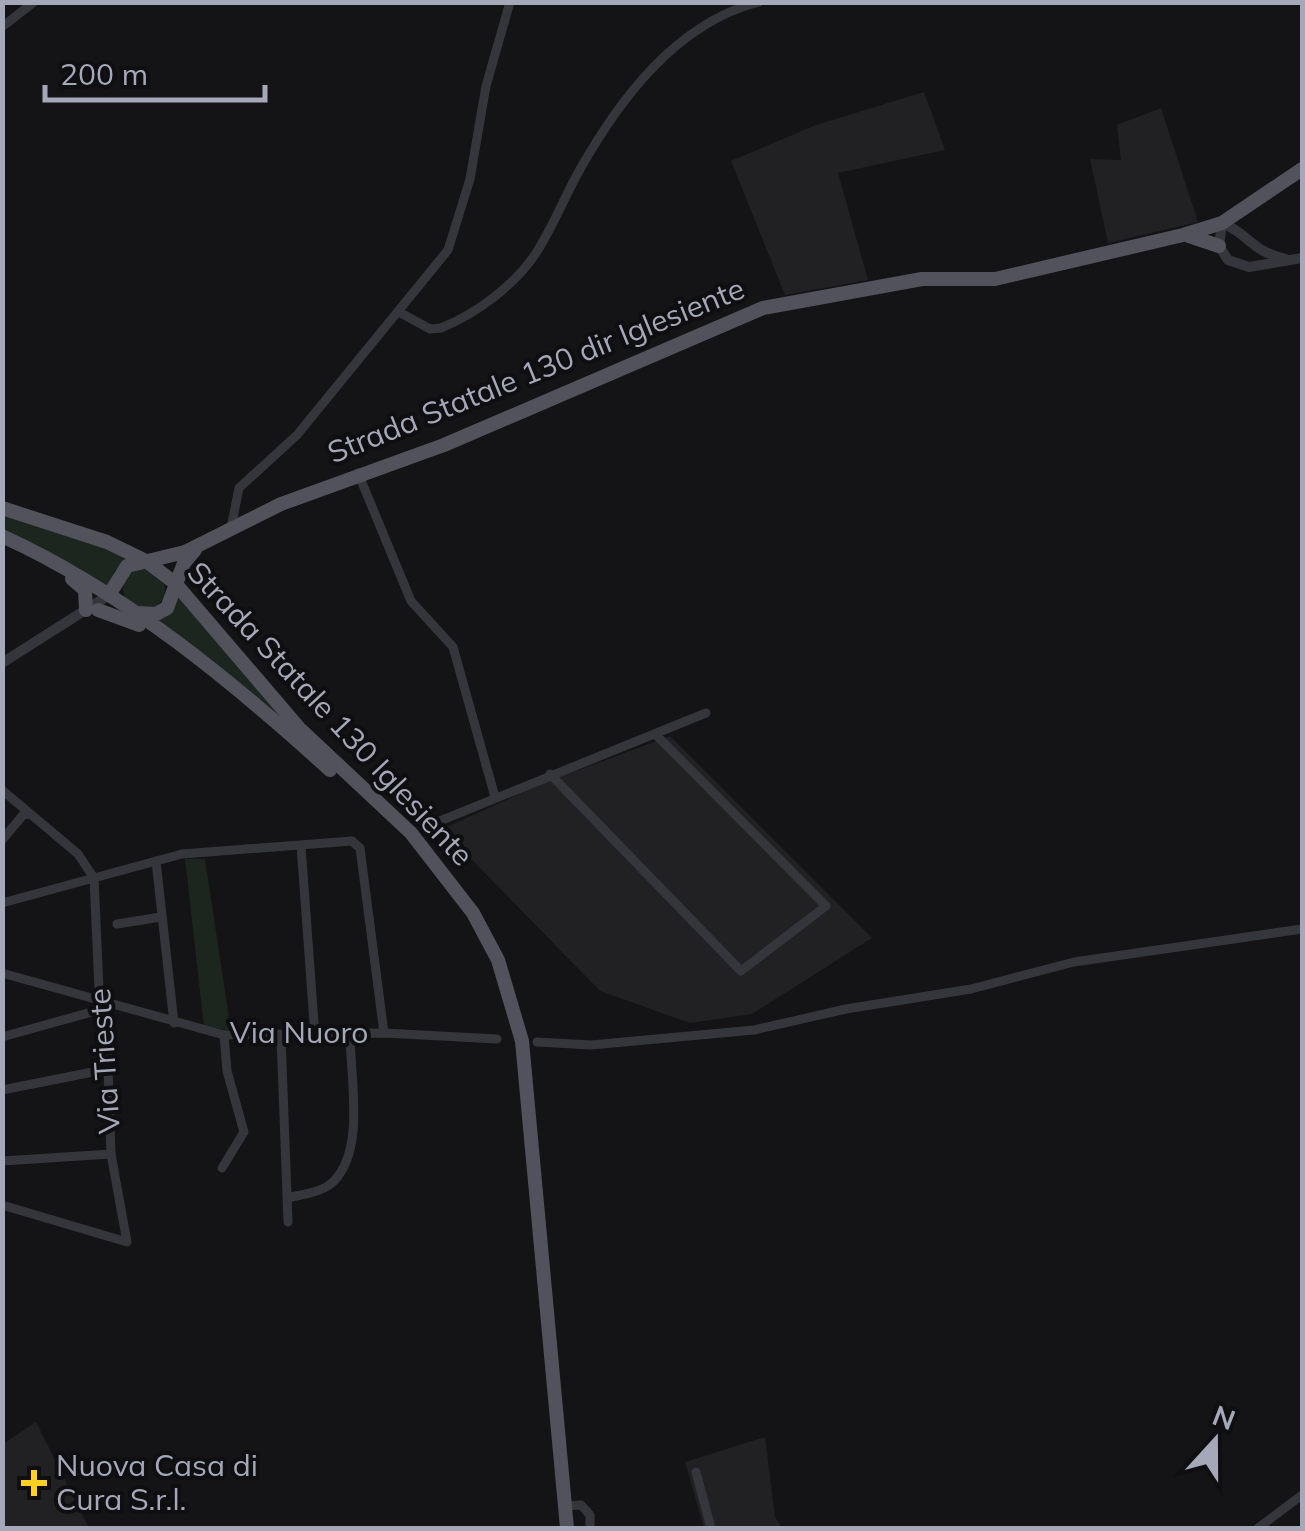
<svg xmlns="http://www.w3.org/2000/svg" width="1305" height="1531" viewBox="0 0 1305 1531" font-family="Mulish,sans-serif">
  <rect width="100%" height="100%" fill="#141416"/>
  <!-- built -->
  <g fill="#212023">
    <path d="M924 92 945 150 838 173 868 280 785 295 731 161 816 125Z"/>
    <path d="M1161 108 1198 222 1108 243 1090 159 1121 160 1117 125Z"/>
    <path d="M670 736 872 938 752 1014 690 1023 600 991 442 829 544 783Z"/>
    <path d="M36 1422 89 1528H6L3 1523V1444Z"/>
    <path d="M765 1437 775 1517 782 1528H704L685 1462Z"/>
  </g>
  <!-- green -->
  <g fill="#1c251e">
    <path d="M2 511 134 558 115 570 109 589 3 532Z"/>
    <circle cx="144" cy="589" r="21"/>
    <path d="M179 591 292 726 149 620Z"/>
    <path d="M185 859H205L231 1031 204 1026Z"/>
  </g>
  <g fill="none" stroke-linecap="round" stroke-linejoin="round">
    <!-- minor -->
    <g stroke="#35353c" stroke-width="9">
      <path d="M2 27 34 2"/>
      <path d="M399 312 430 329 441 328C476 314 515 285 536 253 553 227 564 198 579 171 619 100 676 23 759 2"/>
      <path d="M358 473 411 601 453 647 495 797"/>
      <path d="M231 528 239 488 297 435 448 250 470 179 486 86 510 2"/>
      <path d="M550 774 741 971 826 906 655 734"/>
      <path d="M2 790 78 854 94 878 99 989 106 1008 111 1154 127 1242 2 1205"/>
      <path d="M425 827 706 713"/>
      <path d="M2 840 23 815 29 814"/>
      <path d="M301 846 315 1036"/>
      <path d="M156 861 174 1023"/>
      <path d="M2 903 182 854 352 841 360 848 384 1033"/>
      <path d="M117 924 161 917"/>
      <path d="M2 973 224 1035 384 1033 497 1039"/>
      <path d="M2 1037 106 1008"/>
      <path d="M281 1037 288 1222"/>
      <path d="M537 1042 591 1045 754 1030 846 1009 971 989 1074 962 1302 929"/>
      <path d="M2 1090 108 1069"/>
      <path d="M2 1161 111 1154"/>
      <path d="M222 1168 244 1132 227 1071 224 1035"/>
      <path d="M288 1198C302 1194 321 1193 333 1182 366 1150 350 1076 350 1034"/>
      <path d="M696 1472 711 1528"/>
      <path d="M565 1506 581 1505 590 1515V1528"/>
      <path d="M1258 1528 1302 1495"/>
    </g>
    <!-- tertiary -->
    <g stroke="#35353c" stroke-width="10">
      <path d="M1286 259C1248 250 1250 234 1222 223L1219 246 1228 260 1249 267 1302 258"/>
      <path d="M2 663 109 595"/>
    </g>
    <!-- primary -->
    <g stroke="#51525b" stroke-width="14">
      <path d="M1189 236 1219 246"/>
      <path d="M2 508 107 542 146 561 175 583 299 728 411 833 473 913 498 960 522 1041 567 1528"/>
      <path d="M2 536C123 591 232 681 330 770"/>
      <path d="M72 579 85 590 86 610"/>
      <path d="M109 595 127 566 185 552 281 504 444 445 763 308 922 279H995L1183 235 1222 223 1302 169"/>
      <path d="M98 610 139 625"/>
      <path d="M137 613 156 614 167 608 184 563 195 550"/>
    </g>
  </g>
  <!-- markers -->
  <path fill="#ffd024" stroke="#0f0f11" stroke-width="4" d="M29 1468h10v10h10v10h-10v10h-10v-10h-10v-10h10z"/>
  <g text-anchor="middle" stroke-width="8" stroke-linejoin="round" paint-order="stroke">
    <!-- street labels -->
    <g font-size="30" fill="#a5a8b8" stroke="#0f0f11">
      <text transform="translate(536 371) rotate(-22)" y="10">Strada Statale 130 dir Iglesiente</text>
      <text transform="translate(330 714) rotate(47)" y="10">Strada Statale 130 Iglesiente</text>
      <text x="299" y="1043">Via Nuoro</text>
      <text transform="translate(105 1061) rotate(-94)" y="10">Via Trieste</text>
    </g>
    <!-- poi labels -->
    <g font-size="30" fill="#a5a8b8" stroke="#0f0f11" text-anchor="start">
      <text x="56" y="1476">Nuova Casa di<tspan x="56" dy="34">Cura S.r.l.</tspan></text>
    </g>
  </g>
  <!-- border -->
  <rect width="1305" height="1531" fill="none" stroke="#a5a8b8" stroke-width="10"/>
  <!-- north arrow -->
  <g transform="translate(1215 1441) rotate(21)" stroke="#0f0f11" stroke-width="8" paint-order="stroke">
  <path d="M0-8L18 38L0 25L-18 38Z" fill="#a5a8b8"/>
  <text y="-15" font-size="28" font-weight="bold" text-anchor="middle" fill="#a5a8b8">N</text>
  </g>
  <!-- scale -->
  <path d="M45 85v15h220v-15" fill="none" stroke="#a5a8b8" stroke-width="5"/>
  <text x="60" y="85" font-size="30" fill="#a5a8b8" stroke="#0f0f11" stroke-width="8" paint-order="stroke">200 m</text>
</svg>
